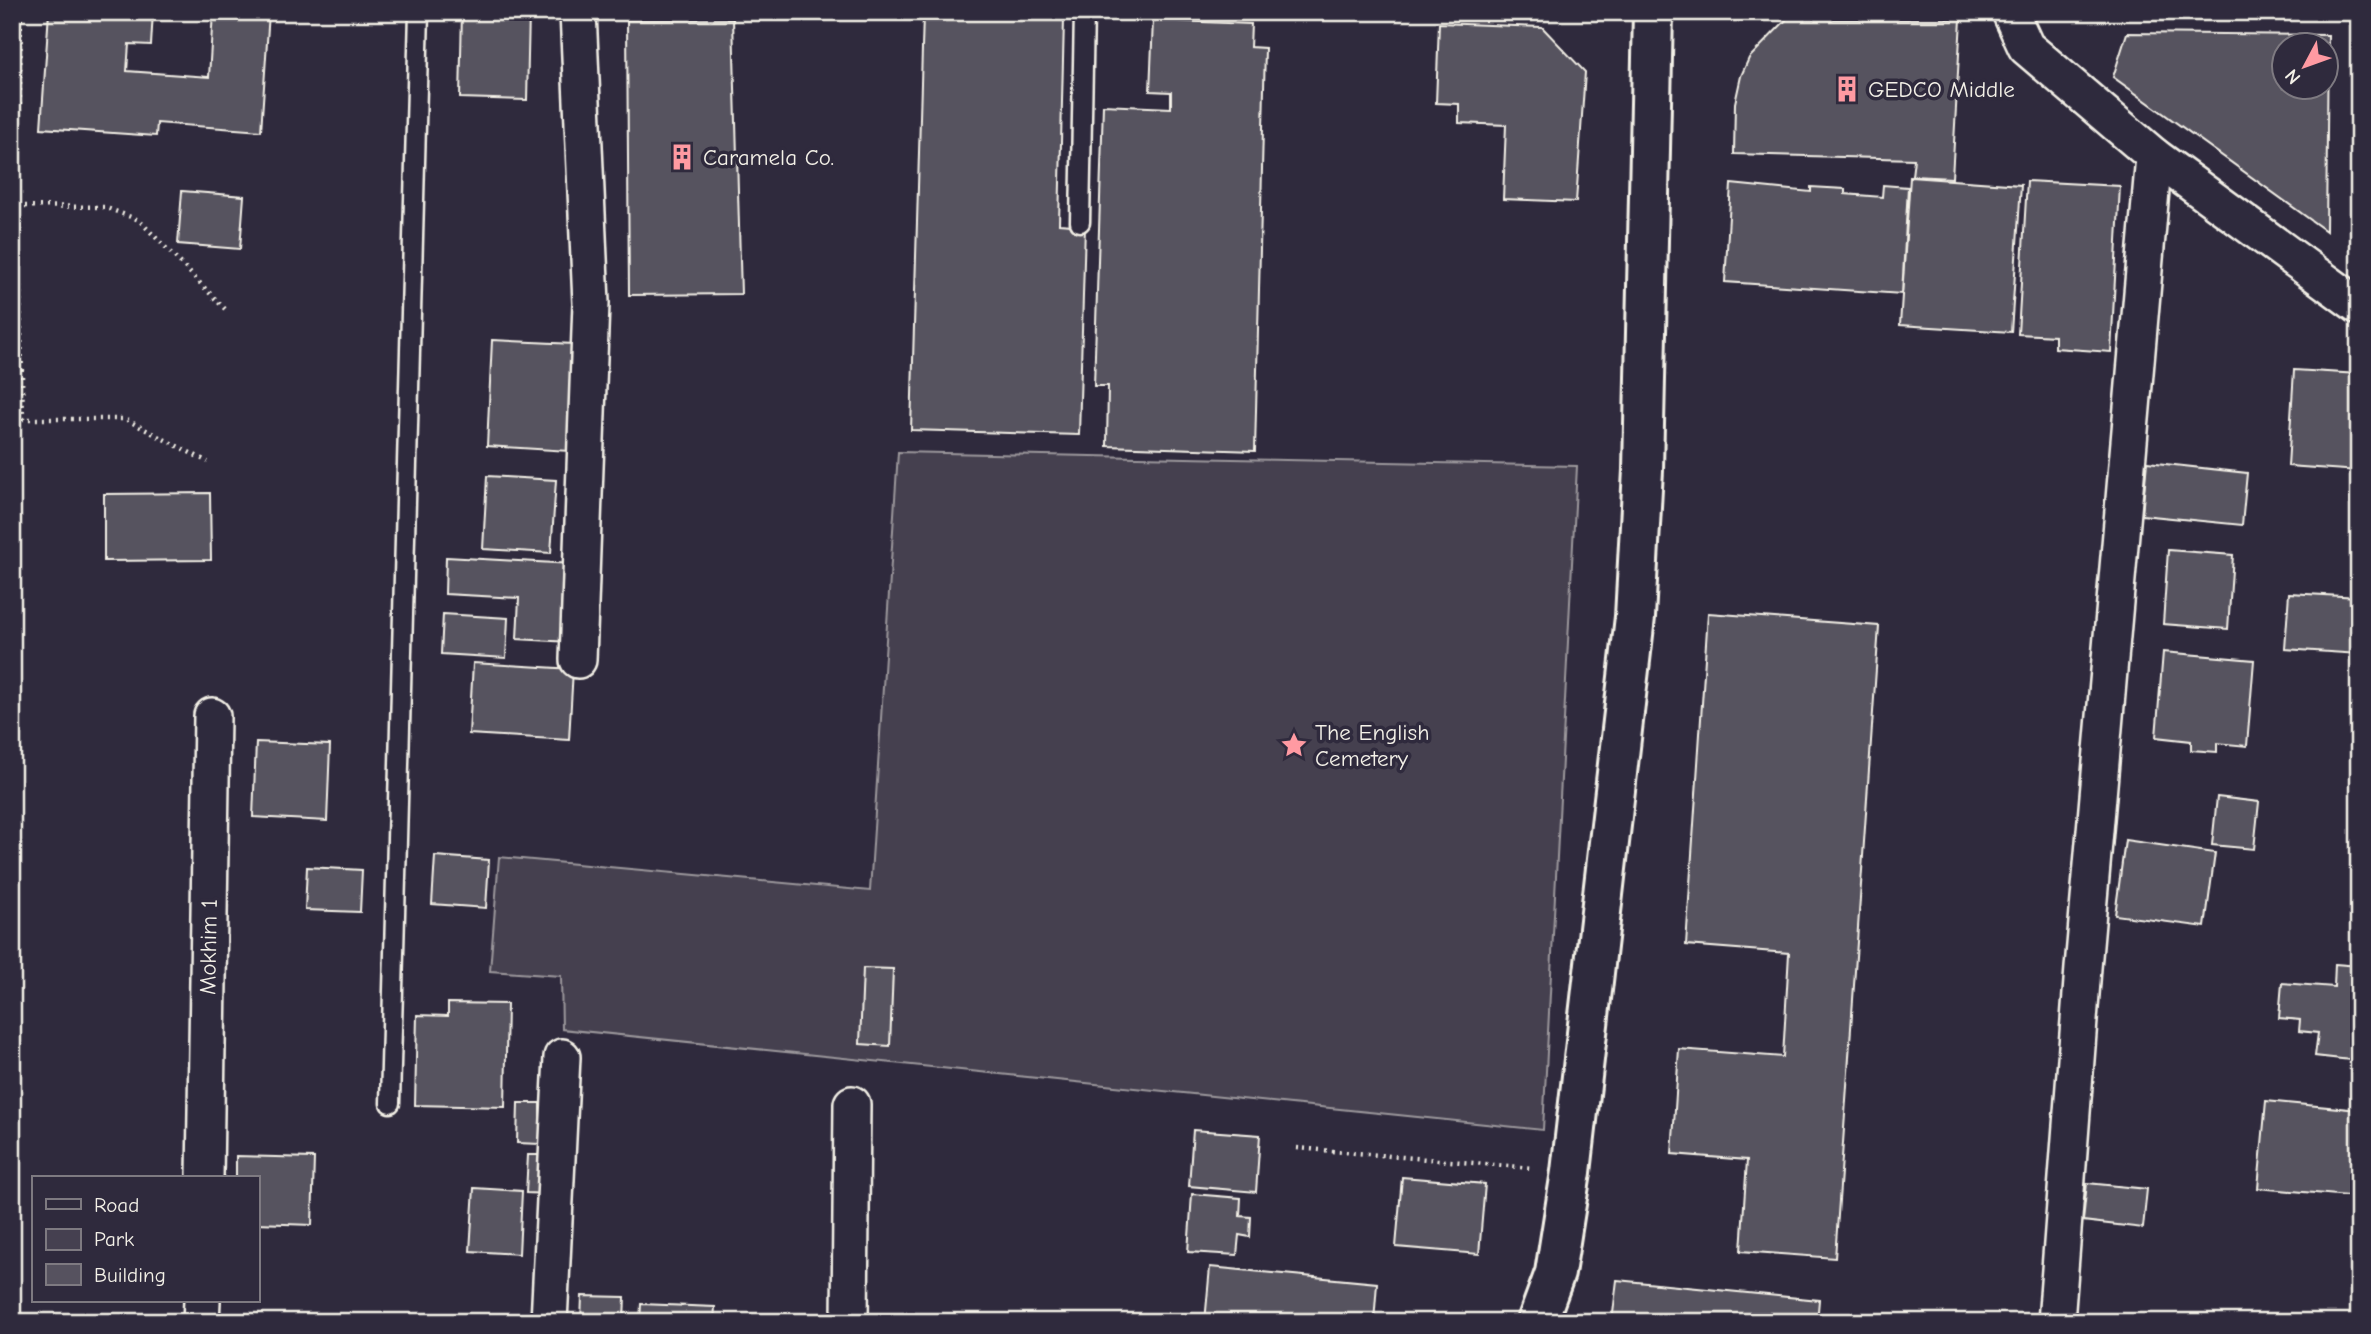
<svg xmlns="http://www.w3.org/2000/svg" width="2371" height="1334" viewBox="0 0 2371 1334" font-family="'Comic Neue',sans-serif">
  <rect width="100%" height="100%" fill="#2f2a3d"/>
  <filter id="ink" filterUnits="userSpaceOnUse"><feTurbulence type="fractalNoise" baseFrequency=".0143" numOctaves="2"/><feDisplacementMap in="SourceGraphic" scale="14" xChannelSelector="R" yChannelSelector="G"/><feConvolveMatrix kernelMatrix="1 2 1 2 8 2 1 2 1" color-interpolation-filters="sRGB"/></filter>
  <g filter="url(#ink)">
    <!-- green -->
    <path fill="#454050" stroke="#9c989c" stroke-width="2" d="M898 452 1577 466 1543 1130 562 1029 561 976 490 971 499 857 870 891Z"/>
    <!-- building -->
    <g fill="#56525f" stroke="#f4f1e8" stroke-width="2" fill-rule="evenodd">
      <path d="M49 12H153L151 45 129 44 127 71 209 77 213 12H269L261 131 157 123 156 136 41 128Z"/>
      <path d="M462 12H529L527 100 460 98Z"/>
      <path d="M923 14 1064 19 1059 224 1085 226 1079 435 911 430Z"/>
      <path d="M733 19 741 294 629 295 627 20Z"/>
      <path d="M1787 19H1961L1952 178 1912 176 1914 159 1734 154 1735 103 1741 76 1749 58Z"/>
      <path d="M1153 20 1251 24 1250 47 1265 48 1255 451 1107 446 1108 386H1094L1103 105 1171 108V92L1150 91Z"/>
      <path d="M1439 23 1542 27 1585 72 1576 202 1503 199 1506 125 1459 123V104L1436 103Z"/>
      <path d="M2127 33 2328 35 2326 231 2113 77ZM2284 46H2326V88H2284Z"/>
      <path d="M1910 177 2021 185 2011 332 1900 325Z"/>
      <path d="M2027 181 2120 186 2111 352 2055 348V336L2018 334Z"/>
      <path d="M1731 184 1811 192V187L1845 189V194L1882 197 1883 185 1908 187 1902 294 1725 282Z"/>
      <path d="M182 191 244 196 240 249 178 244Z"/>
      <path d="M492 340 574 344 569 451 487 446Z"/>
      <path d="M2294 370 2359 374V471L2288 466Z"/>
      <path d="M2147 462 2247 473 2242 525 2142 515Z"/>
      <path d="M487 476 556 480 551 553 483 549Z"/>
      <path d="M210 493 211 560 104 561V494Z"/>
      <path d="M2168 550 2233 555 2228 629 2163 624Z"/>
      <path d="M446 557 573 564 570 642 517 639 519 598 445 594Z"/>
      <path d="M2289 593 2359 597V654L2285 649Z"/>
      <path d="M1708 613 1879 626 1835 1258 1741 1251 1747 1160 1672 1154 1679 1049 1783 1057 1789 953 1686 945Z"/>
      <path d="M443 614 508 618 506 658 441 654Z"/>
      <path d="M2163 652 2254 660 2247 746 2217 743V752L2191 750V741L2156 737Z"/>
      <path d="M473 663 573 669 569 740 469 734Z"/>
      <path d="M256 742 330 745 327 821 253 817Z"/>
      <path d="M2217 797 2259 802 2254 849 2212 845Z"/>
      <path d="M2125 840 2215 853 2205 927 2115 915Z"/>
      <path d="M435 856 489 860 486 908 432 904Z"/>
      <path d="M307 867 362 870 360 912 305 910Z"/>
      <path d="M2335 964 2359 966V1061L2315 1056 2318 1033 2299 1031 2300 1020 2279 1018 2282 983 2334 987Z"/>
      <path d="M863 968 893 969 890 1046 860 1044Z"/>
      <path d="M448 1003 507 1004 505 1107 415 1105 417 1015 448 1016Z"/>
      <path d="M2266 1101 2359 1110V1197L2258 1188Z"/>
      <path d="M518 1103H540V1144L517 1143Z"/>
      <path d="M1193 1130 1260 1135 1256 1192 1189 1186Z"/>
      <path d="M528 1155H548V1194L526 1193Z"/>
      <path d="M236 1156 314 1158 312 1225 257 1223V1178H236Z"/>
      <path d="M1402 1177 1485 1184 1479 1254 1396 1247Z"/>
      <path d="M2087 1183 2147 1189 2143 1228 2083 1221Z"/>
      <path d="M474 1188 522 1191 519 1254 470 1251Z"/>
      <path d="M1192 1194 1241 1198 1240 1216 1251 1217 1250 1237 1239 1235 1237 1255 1188 1252Z"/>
      <path d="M1210 1267 1377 1283 1374 1322H1205Z"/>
      <path d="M1617 1280 1819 1300 1817 1322H1612Z"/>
      <path d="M582 1296 625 1297 624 1322H581Z"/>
      <path d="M641 1304 715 1307 714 1322H640Z"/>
    </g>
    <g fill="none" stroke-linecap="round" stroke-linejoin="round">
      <!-- lane casing -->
      <g stroke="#f4f1e8" stroke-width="23">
        <g id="lane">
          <path d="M1080 222 1084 12"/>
          <path d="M390 1103 419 12"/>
        </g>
      </g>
      <!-- street casing -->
      <g stroke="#f4f1e8" stroke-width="40">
        <g id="street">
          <path d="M578 12 591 303 578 660"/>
          <path d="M2010 12 2026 47 2154 156 2359 306"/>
          <path d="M205 1178 212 716"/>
          <path d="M201 1322 202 1301"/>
          <path d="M549 1322 562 1057"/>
          <path d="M850 1322 852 1104"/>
          <path d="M2056 1322 2083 968 2154 156"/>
        </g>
      </g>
      <!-- secondary casing -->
      <g stroke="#f4f1e8" stroke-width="44">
        <path id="secondary" d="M1537 1322 1555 1273 1571 1172 1635 617 1643 470 1653 12"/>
      </g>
      <!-- path -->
      <g stroke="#f4f1e8" stroke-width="4.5" stroke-dasharray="2 5" stroke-linecap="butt">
        <path d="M21 12 18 206 23 419H125L208 462"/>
        <path d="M18 206 104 207 139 220 226 310"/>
        <path d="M1297 1148 1532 1168"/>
      </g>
      <!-- lane -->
      <use href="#lane" stroke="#2f2a3d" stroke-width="18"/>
      <!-- street -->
      <use href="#street" stroke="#2f2a3d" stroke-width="35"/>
      <!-- secondary -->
      <use href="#secondary" stroke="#2f2a3d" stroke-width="38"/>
    </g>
  </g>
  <!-- icons -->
  <defs>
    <g id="building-bare" transform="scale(2.1)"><path d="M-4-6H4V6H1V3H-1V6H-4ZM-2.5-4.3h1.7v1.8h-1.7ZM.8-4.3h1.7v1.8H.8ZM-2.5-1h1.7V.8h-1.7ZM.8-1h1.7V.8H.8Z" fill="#ff9aa2" stroke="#2f2a3d" stroke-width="2.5" paint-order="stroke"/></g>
    <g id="sight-bare" transform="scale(2.1)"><path d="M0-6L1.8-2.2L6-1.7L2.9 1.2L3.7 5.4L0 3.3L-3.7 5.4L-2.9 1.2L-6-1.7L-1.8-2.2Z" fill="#ff9aa2" stroke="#2f2a3d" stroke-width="2.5" paint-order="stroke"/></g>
  </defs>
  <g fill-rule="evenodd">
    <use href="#building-bare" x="1847" y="89"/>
    <use href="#building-bare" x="682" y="157"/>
    <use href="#sight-bare" x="1294" y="745"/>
  </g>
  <g text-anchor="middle" stroke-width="7" stroke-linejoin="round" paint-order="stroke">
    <!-- poi labels -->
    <g font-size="23" fill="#f4f1e8" stroke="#2f2a3d" text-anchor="start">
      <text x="1868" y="97">GEDCO Middle</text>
      <text x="703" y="165">Caramela Co.</text>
      <text x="1315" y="740">The English<tspan x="1315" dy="26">Cemetery</tspan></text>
    </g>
    <!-- street labels -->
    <g font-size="23" fill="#f4f1e8" stroke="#2f2a3d">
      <text transform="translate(208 947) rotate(-89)" y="8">Mokhim 1</text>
    </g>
  </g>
  <!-- margin -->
  <rect width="2371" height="1334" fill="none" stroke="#2f2a3d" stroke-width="42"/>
  <rect x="21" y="21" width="2329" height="1292" fill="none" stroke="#f4f1e8" stroke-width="2.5" filter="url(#ink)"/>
  <!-- legend -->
  <rect x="32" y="1176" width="228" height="126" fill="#2f2a3d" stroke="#7e7a81" stroke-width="2"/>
  <rect x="46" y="1199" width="35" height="10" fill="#2f2a3d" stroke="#7e7a81" stroke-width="2"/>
  <text x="94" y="1212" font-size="21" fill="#f4f1e8">Road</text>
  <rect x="46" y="1229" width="35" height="21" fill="#454050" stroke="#7e7a81" stroke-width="2"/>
  <text x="94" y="1246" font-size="21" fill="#f4f1e8">Park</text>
  <rect x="46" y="1264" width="35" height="21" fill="#56525f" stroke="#7e7a81" stroke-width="2"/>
  <text x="94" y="1282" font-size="21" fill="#f4f1e8">Building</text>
  <!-- north arrow -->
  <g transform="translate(2305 66) rotate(229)"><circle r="33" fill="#2f2a3d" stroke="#7e7a81" stroke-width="2"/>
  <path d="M0-5L12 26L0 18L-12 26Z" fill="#ff9aa2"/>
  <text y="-10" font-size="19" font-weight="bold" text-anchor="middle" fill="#f4f1e8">N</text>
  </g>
</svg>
